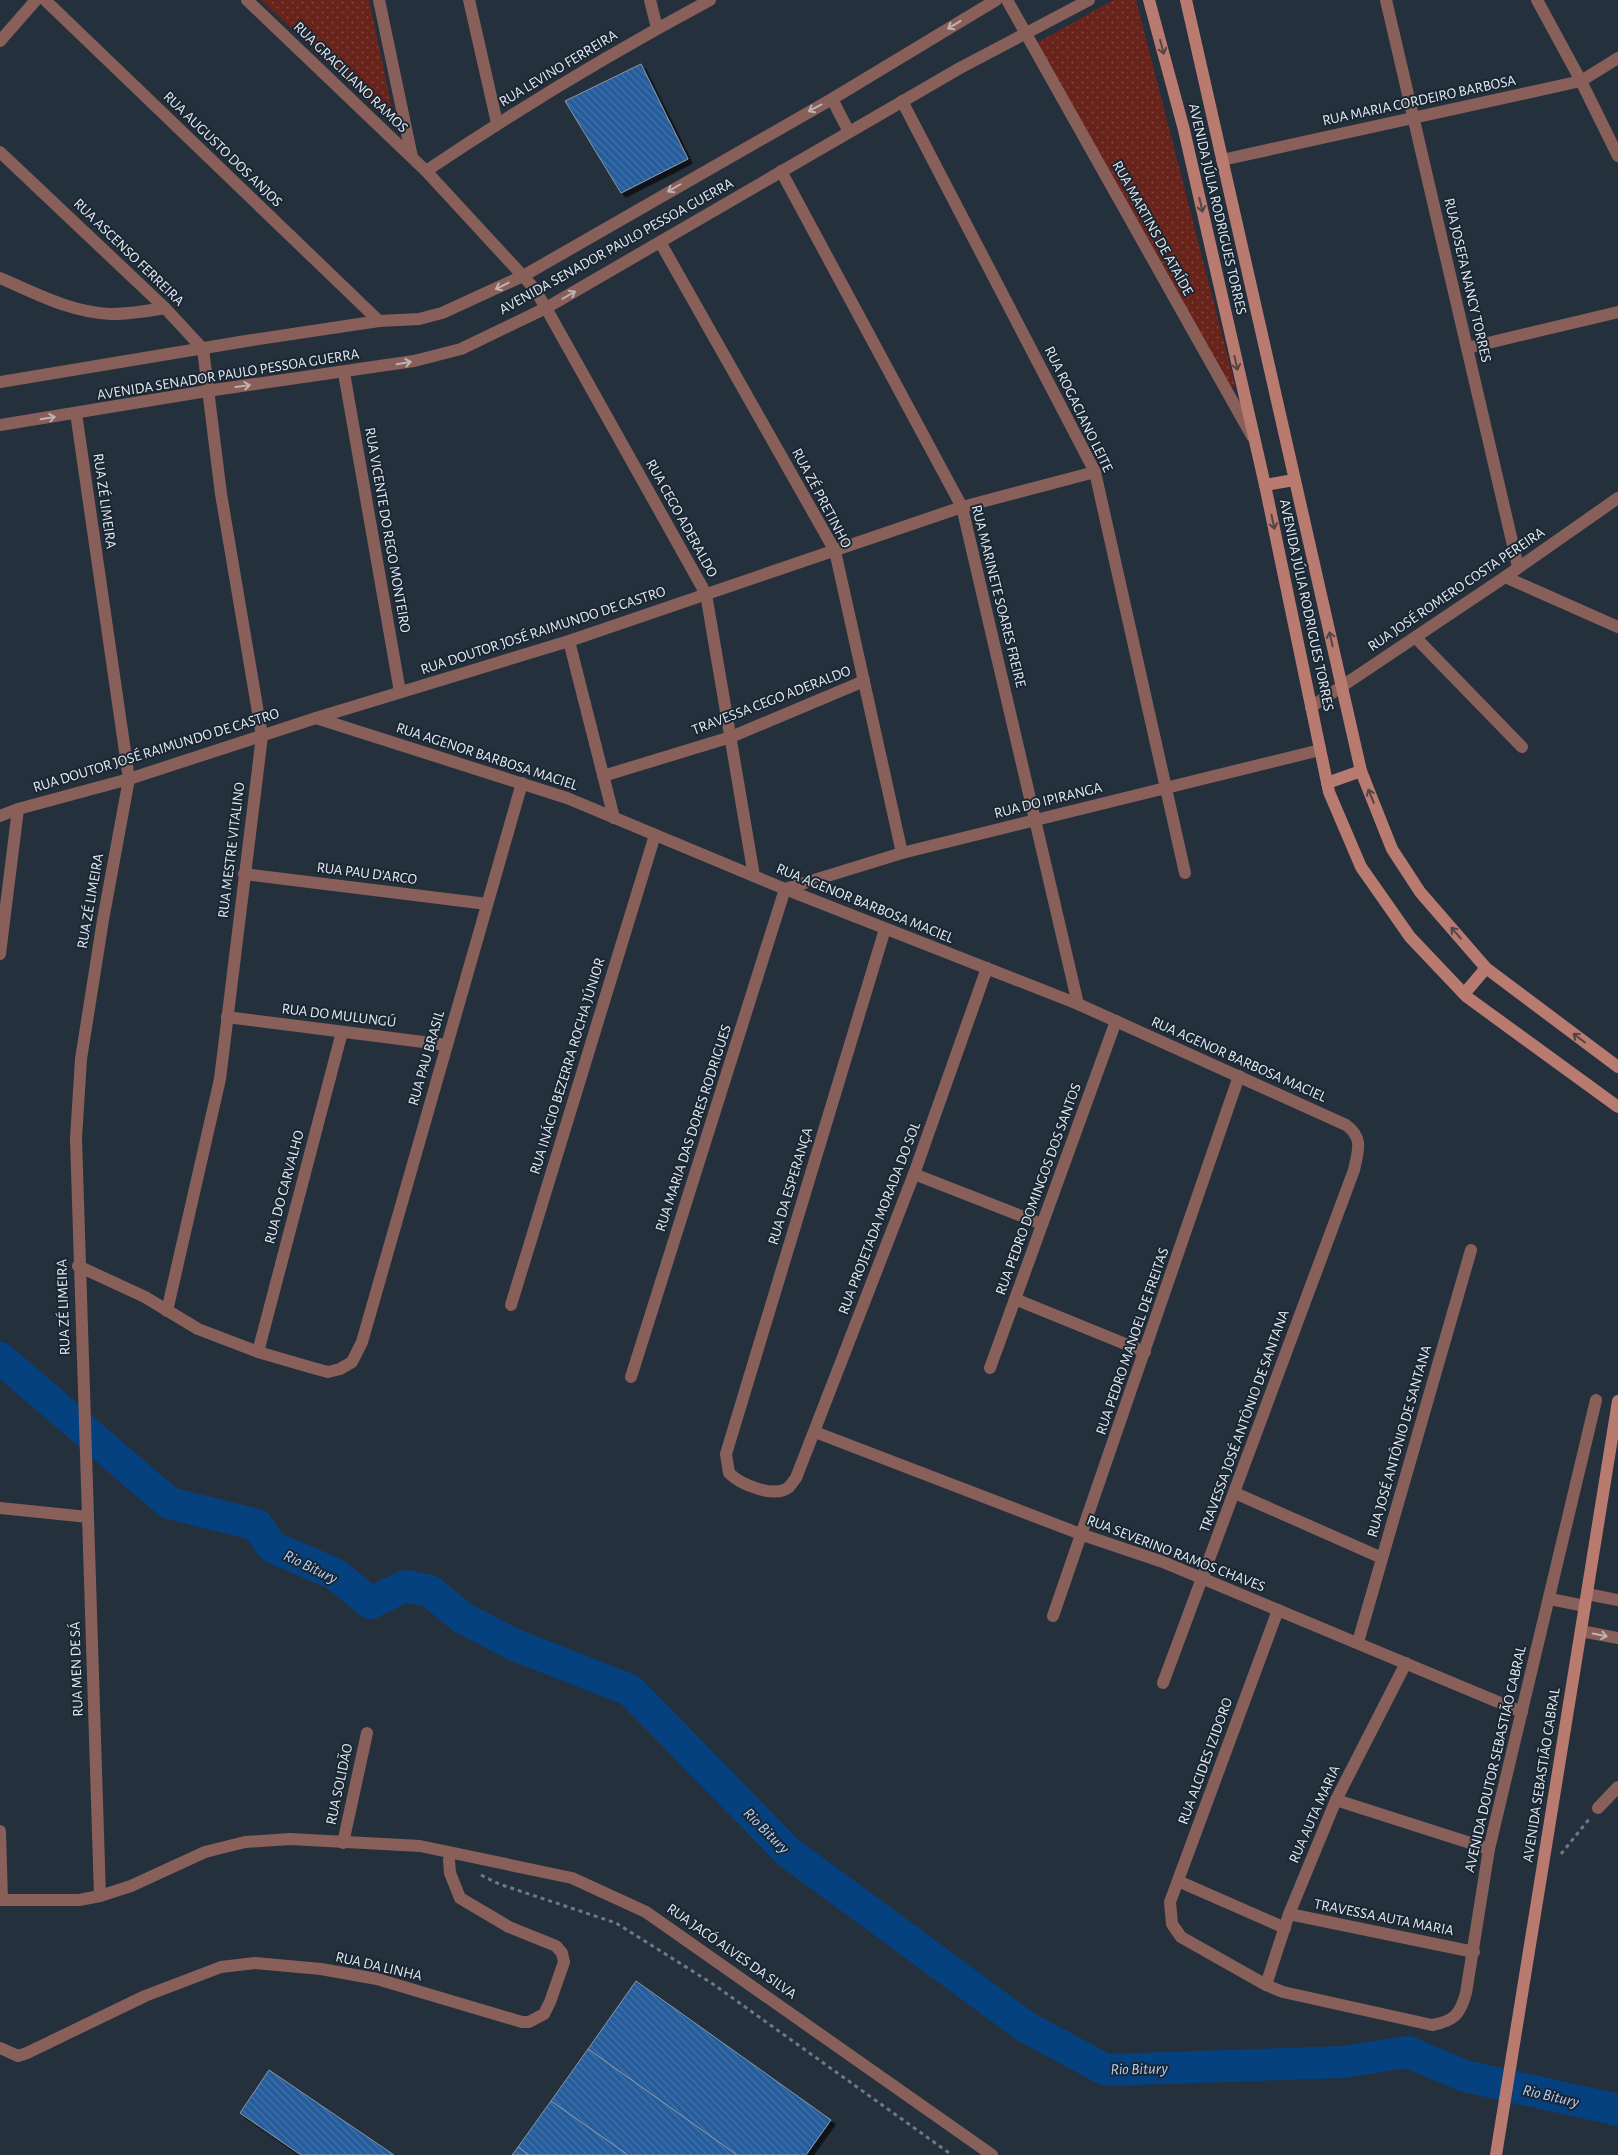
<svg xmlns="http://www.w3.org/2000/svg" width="1618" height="2155" viewBox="0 0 1618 2155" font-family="'Alegreya Sans',sans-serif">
  <defs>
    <pattern id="park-dots" width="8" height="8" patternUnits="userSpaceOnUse" patternTransform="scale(1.25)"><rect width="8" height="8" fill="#68231a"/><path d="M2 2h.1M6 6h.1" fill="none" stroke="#7d433c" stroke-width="1.8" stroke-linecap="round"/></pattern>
    <pattern id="building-back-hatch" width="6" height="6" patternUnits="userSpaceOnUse" patternTransform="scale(1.25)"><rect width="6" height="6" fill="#255c9b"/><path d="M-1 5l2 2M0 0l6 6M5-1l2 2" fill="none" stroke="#4473a9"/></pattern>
    <filter id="shadow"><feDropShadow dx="4.5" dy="4.5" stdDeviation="0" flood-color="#0009"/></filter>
  </defs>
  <rect width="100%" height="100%" fill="#25303d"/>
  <!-- park -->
  <g fill="url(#park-dots)">
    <path d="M261 0H369L396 128Z"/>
    <path d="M1113 0H1136L1235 385 1229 390 1037 43Z"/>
  </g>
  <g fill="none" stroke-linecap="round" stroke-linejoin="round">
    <!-- river -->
    <path stroke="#04417e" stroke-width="32" d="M0 1358 169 1503 257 1525 272 1547 335 1574 371 1603 405 1586 430 1591 463 1618 515 1645 630 1690 787 1851 1026 2027 1106 2070 1343 2062 1408 2052 1465 2076 1618 2110"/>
  </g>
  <!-- building -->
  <g fill="url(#building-back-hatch)" stroke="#8a97a7" filter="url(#shadow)">
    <path d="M641 64 688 159 621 193 565 101Z"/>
    <path d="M636 1981 831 2120 806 2155H737L588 2049Z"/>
    <path d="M588 2049 737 2155H628L551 2101Z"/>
    <path d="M269 2070 394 2155H301L240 2113Z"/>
    <path d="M551 2101 628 2155H529L518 2147Z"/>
    <path d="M518 2147 529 2155H512Z"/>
  </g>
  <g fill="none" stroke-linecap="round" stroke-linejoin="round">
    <!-- path -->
    <g stroke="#6f7884" stroke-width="3" stroke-dasharray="4 4" stroke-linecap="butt">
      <path d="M1561 1854 1590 1818"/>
      <path d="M481 1875 499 1884 616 1923 713 1984 952 2155"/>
    </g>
    <!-- street -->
    <g stroke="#886059" stroke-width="12">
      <path d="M45 0 379 321"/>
      <path d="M247 0 426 171 534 288 546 308 706 594 754 876"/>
      <path d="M379 0 412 157"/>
      <path d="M469 0 497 123"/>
      <path d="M650 0 657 28"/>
      <path d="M1007 0 1252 436"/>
      <path d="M1386 0 1518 567"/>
      <path d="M1537 0 1581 81 1618 156"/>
      <path d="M0 41 36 0"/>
      <path d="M832 99 849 132"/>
      <path d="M902 101 1095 472 1185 873"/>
      <path d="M0 152 165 308 203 349 221 494 262 736 220 1079 167 1311"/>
      <path d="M1222 160 1581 81 1618 58"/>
      <path d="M426 171C518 109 613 52 710 0"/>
      <path d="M781 171 962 507 1078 1004"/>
      <path d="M660 242 835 551 902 853"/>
      <path d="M0 278C35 293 72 313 111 314 129 314 148 311 165 308"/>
      <path d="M1467 348 1618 312"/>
      <path d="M344 373 400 692"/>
      <path d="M0 382 246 341 379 321 419 319 442 313 523 276 832 99 996 0"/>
      <path d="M76 413 129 779 103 920 81 1059 76 1138 100 1896"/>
      <path d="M0 425 207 391 414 361 461 349 546 308 960 68 1089 0"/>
      <path d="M1505 577 1618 627"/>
      <path d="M1416 638 1522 747"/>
      <path d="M569 641 614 818"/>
      <path d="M1311 707 1505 577 1618 498"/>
      <path d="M316 718 567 798 785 889 1078 1004 1346 1125C1364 1138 1358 1151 1354 1170L1163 1683"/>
      <path d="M603 776 731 737 864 681"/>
      <path d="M0 816 18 809 129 779 316 718 569 641 962 507 1095 472"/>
      <path d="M244 874 487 904"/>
      <path d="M885 929 726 1454 729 1473C740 1484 774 1499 789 1487 791 1485 794 1480 796 1478L914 1174 987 968"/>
      <path d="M0 954 18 809"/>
      <path d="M227 1017 447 1045"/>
      <path d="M914 1174 1042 1224"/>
      <path d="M78 1266 145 1297 198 1329 258 1352 313 1368 328 1372 340 1369 352 1362 362 1342 522 783"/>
      <path d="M1015 1299 1145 1352"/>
      <path d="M511 1305 655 835"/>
      <path d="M258 1352 342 1032"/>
      <path d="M990 1368 1116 1021"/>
      <path d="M631 1377 785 889 902 853 1320 750"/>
      <path d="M815 1432 1083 1535 1163 1562 1522 1712"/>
      <path d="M1235 1493 1382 1558"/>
      <path d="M0 1508 88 1517"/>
      <path d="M1587 1594 1618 1600"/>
      <path d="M1550 1599 1585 1606"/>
      <path d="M1278 1610 1170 1902 1172 1924 1181 1937 1266 1985 1283 1992 1432 2025C1454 2021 1460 2015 1466 1993L1489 1849 1596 1400"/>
      <path d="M1053 1616 1239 1076"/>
      <path d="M1581 1631 1618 1638"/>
      <path d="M1358 1642 1471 1250"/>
      <path d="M1336 1800 1489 1849"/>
      <path d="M1598 1808 1618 1787"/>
      <path d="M0 1831 2 1900"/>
      <path d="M343 1843 367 1733"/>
      <path d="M1178 1881 1285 1928"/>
      <path d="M0 1900H79L100 1896 131 1886 205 1852 245 1842 290 1839 420 1846 572 1878 646 1912 992 2155"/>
      <path d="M1289 1914 1474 1952"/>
      <path d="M1266 1985 1289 1914 1336 1800 1406 1663"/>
      <path d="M0 2048 18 2056 27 2053 145 1996 221 1967 255 1963 321 1969 377 1979 522 2022H529L544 2014 550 2002 564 1962 562 1953 556 1946 509 1927 460 1898 450 1873 449 1860"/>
    </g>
    <!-- secondary -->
    <g stroke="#b97b70" stroke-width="12">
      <path d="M1149 0 1184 130 1265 485 1329 792 1361 867 1410 937 1467 997 1618 1107"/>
      <path d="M1186 0 1361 771 1392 849 1420 892 1486 968 1618 1067"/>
      <path d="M1265 485 1294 480"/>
      <path d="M1327 783 1361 771"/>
      <path d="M1464 994 1486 968"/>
      <path d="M1496 2155 1618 1401"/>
    </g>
  </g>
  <!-- one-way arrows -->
  <defs><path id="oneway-shaft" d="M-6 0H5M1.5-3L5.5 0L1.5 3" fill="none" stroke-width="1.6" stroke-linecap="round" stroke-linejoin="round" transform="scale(1.25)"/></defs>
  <g stroke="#bdb2b4">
    <use href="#oneway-shaft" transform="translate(954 25) rotate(149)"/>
    <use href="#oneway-shaft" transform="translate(815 108) rotate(152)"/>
    <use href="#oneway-shaft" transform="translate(674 188) rotate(150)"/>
    <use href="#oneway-shaft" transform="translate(502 286) rotate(153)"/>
    <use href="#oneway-shaft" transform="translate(569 295) rotate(-30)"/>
    <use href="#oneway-shaft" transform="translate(404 363) rotate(-9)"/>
    <use href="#oneway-shaft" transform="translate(243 386) rotate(-8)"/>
    <use href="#oneway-shaft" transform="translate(48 418) rotate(-9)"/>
    <use href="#oneway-shaft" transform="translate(1600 1635) rotate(11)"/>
  </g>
  <g stroke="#524448">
    <use href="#oneway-shaft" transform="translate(1162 47) rotate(75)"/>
    <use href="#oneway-shaft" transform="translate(1201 205) rotate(77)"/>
    <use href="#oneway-shaft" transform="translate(1236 363) rotate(77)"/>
    <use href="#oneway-shaft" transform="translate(1273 522) rotate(78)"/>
    <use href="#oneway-shaft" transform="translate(1331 639) rotate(-103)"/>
    <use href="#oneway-shaft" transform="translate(1371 796) rotate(-112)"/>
    <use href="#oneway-shaft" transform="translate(1456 933) rotate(-131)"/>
    <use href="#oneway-shaft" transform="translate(1579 1038) rotate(-143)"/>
  </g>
  <g text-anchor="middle" stroke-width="4" stroke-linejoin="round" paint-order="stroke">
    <!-- street labels -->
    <g font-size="15" fill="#e1e9f1" stroke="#1b2633">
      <text transform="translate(558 68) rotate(-31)" y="5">RUA LEVINO FERREIRA</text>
      <text transform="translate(351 77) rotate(44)" y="5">RUA GRACILIANO RAMOS</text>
      <text transform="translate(1419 100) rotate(-12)" y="5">RUA MARIA CORDEIRO BARBOSA</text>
      <text transform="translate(223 149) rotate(44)" y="5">RUA AUGUSTO DOS ANJOS</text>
      <text transform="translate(1218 209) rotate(77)" y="5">AVENIDA JÚLIA RODRIGUES TORRES</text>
      <text transform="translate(1153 228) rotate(61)" y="5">RUA MARTINS DE ATAÍDE</text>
      <text transform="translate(616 246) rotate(-29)" y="5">AVENIDA SENADOR PAULO PESSOA GUERRA</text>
      <text transform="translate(129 252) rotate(44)" y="5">RUA ASCENSO FERREIRA</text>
      <text transform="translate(1468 280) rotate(77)" y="5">RUA JOSEFA NANCY TORRES</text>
      <text transform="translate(228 374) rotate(-9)" y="5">AVENIDA SENADOR PAULO PESSOA GUERRA</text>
      <text transform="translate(1079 409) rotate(64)" y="5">RUA ROGACIANO LEITE</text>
      <text transform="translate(822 498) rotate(62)" y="5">RUA ZÉ PRETINHO</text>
      <text transform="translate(105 501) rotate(82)" y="5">RUA ZÉ LIMEIRA</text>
      <text transform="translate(682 518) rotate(61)" y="5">RUA CEGO ADERALDO</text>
      <text transform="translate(388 530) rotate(80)" y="5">RUA VICENTE DO REGO MONTEIRO</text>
      <text transform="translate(1456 589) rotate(-34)" y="5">RUA JOSÉ ROMERO COSTA PEREIRA</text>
      <text transform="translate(999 596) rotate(76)" y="5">RUA MARINETE SOARES FREIRE</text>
      <text transform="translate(1307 605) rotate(78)" y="5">AVENIDA JÚLIA RODRIGUES TORRES</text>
      <text transform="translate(543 630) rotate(-18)" y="5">RUA DOUTOR JOSÉ RAIMUNDO DE CASTRO</text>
      <text transform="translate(771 700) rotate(-21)" y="5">TRAVESSA CEGO ADERALDO</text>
      <text transform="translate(156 750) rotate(-17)" y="5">RUA DOUTOR JOSÉ RAIMUNDO DE CASTRO</text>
      <text transform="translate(487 756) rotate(18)" y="5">RUA AGENOR BARBOSA MACIEL</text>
      <text transform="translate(1048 800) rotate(-14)" y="5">RUA DO IPIRANGA</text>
      <text transform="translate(231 850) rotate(-83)" y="5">RUA MESTRE VITALINO</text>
      <text transform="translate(367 873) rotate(7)" y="5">RUA PAU D'ARCO</text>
      <text transform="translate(90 901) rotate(-80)" y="5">RUA ZÉ LIMEIRA</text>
      <text transform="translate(865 903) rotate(22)" y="5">RUA AGENOR BARBOSA MACIEL</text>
      <text transform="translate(339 1015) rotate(7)" y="5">RUA DO MULUNGÚ</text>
      <text transform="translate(426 1058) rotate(-74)" y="5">RUA PAU BRASIL</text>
      <text transform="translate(1239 1059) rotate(24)" y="5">RUA AGENOR BARBOSA MACIEL</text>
      <text transform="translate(567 1066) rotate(-73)" y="5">RUA INÁCIO BEZERRA ROCHA JÚNIOR</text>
      <text transform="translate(693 1128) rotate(-72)" y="5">RUA MARIA DAS DORES RODRIGUES</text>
      <text transform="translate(790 1186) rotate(-73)" y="5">RUA DA ESPERANÇA</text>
      <text transform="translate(284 1187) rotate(-75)" y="5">RUA DO CARVALHO</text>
      <text transform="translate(1038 1189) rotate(-70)" y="5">RUA PEDRO DOMINGOS DOS SANTOS</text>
      <text transform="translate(879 1218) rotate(-69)" y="5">RUA PROJETADA MORADA DO SOL</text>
      <text transform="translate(63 1307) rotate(-92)" y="5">RUA ZÉ LIMEIRA</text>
      <text transform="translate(1132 1341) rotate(-71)" y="5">RUA PEDRO MANOEL DE FREITAS</text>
      <text transform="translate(1244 1421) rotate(-70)" y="5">TRAVESSA JOSÉ ANTÔNIO DE SANTANA</text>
      <text transform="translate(1399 1441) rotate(-74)" y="5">RUA JOSÉ ANTÔNIO DE SANTANA</text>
      <text transform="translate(1176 1553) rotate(21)" y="5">RUA SEVERINO RAMOS CHAVES</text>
      <text transform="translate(76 1669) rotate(-92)" y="5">RUA MEN DE SÁ</text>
      <text transform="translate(1495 1759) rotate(-77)" y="5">AVENIDA DOUTOR SEBASTIÃO CABRAL</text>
      <text transform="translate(1205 1761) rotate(-70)" y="5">RUA ALCIDES IZIDORO</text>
      <text transform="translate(1541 1775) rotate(-81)" y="5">AVENIDA SEBASTIÃO CABRAL</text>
      <text transform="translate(339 1784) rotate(-78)" y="5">RUA SOLIDÃO</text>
      <text transform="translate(1314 1814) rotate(-66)" y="5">RUA AUTA MARIA</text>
      <text transform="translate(1384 1917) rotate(11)" y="5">TRAVESSA AUTA MARIA</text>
      <text transform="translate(732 1951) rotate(35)" y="5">RUA JACÓ ALVES DA SILVA</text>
      <text transform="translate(379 1966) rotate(13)" y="5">RUA DA LINHA</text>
    </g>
    <!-- water labels -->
    <g font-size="16" font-style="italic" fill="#b5d1f5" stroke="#1b2633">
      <text transform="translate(311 1566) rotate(26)" y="6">Rio Bitury</text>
      <text transform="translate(767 1830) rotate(45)" y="6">Rio Bitury</text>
      <text transform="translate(1139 2068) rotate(-1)" y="6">Rio Bitury</text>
      <text transform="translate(1551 2095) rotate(13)" y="6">Rio Bitury</text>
    </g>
  </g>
</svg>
